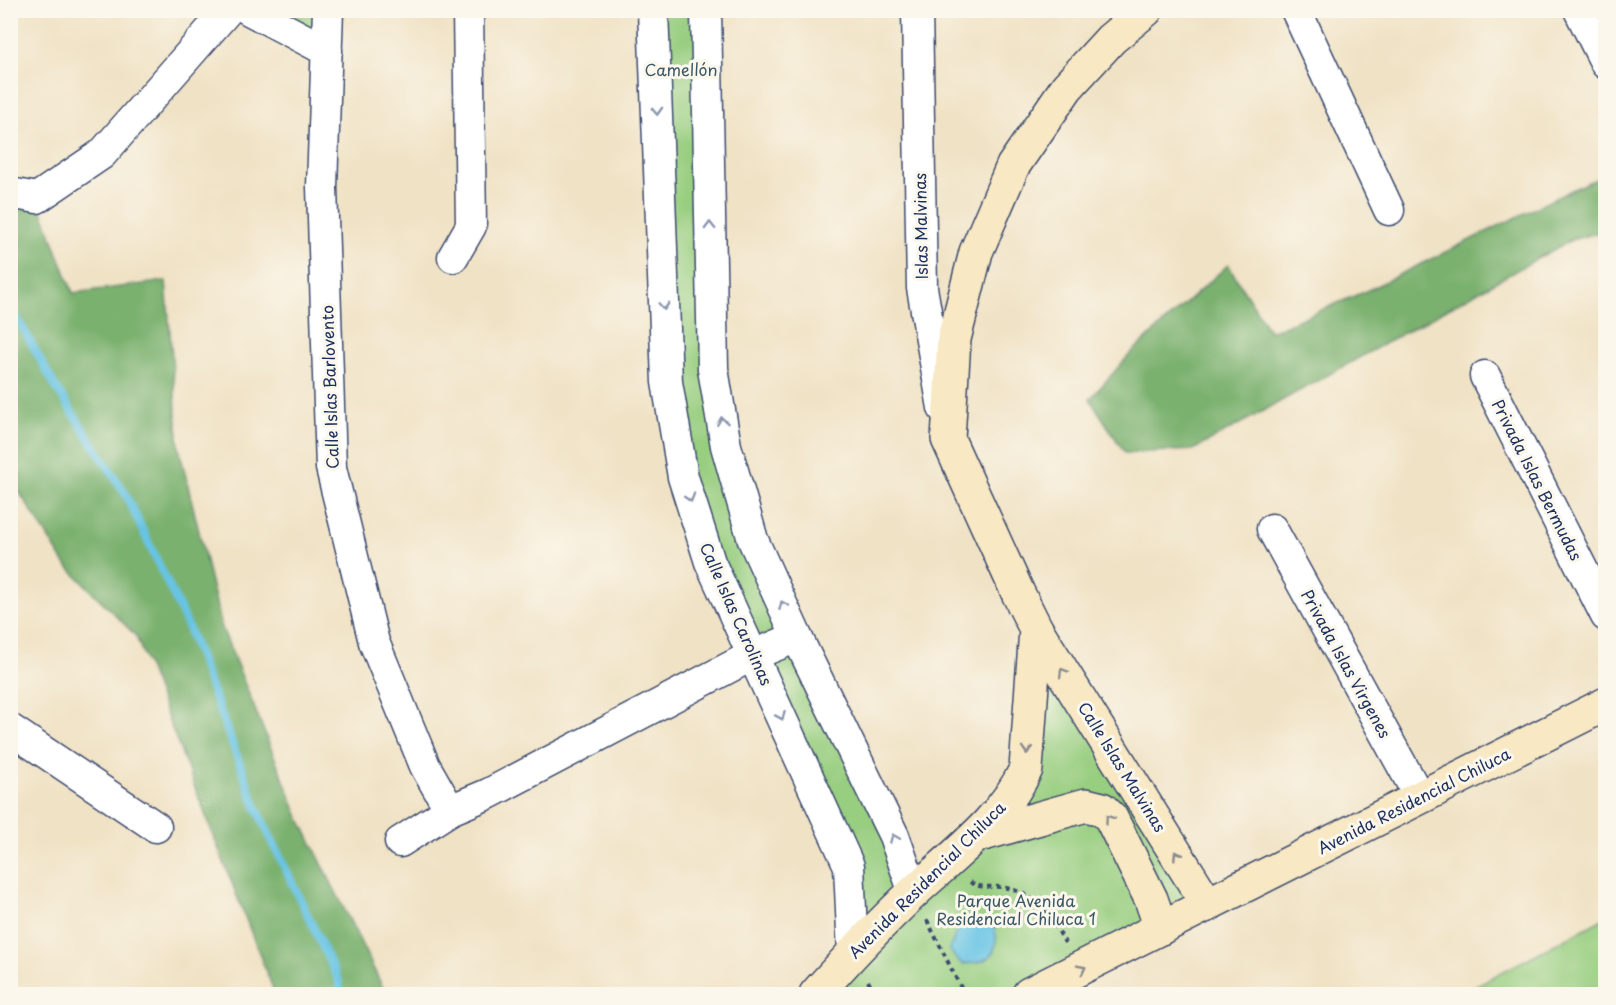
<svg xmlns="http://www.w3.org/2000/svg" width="1616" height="1005" viewBox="0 0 1616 1005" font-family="'Playpen Sans',sans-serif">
  <rect width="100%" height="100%" fill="#fbf7ec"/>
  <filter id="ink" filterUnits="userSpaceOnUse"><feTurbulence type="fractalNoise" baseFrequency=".0167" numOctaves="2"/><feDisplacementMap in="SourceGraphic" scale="12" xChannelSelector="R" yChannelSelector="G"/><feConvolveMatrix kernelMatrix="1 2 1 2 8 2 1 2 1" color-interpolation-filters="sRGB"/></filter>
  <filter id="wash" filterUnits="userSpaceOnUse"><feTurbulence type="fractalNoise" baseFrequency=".008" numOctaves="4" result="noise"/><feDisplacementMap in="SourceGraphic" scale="24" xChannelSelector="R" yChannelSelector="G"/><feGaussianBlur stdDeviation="1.35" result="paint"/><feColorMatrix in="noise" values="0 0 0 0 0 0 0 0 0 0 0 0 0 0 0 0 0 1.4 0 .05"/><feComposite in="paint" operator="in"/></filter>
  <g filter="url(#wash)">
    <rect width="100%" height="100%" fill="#f0e2c5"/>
    <!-- green -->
    <g fill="#98ce80" stroke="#5a7e6f" stroke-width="1.5">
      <path d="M249 11H328L327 51Z"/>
      <path d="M653 11H706L726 447 913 892 1007 801 1036 629 1208 905 1029 994H816L846 960 849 866 683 477Z"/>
      <path d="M1605 918V994H1460Z"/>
    </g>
    <!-- forest -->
    <g fill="#7ab16e" stroke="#4a7066" stroke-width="1.5">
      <path d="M1605 176V231L1571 240 1193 450 1125 453 1090 399 1131 353 1228 265 1270 332 1366 291 1586 183Z"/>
      <path d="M10 193 37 198 73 293 166 281 179 448 222 628 298 815 386 994H275L136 636 65 564 11 479Z"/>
    </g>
    <!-- water -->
    <path fill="#67c4e5" stroke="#417aa2" stroke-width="1.5" d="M973 920 985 922 995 928C999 956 989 963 962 964L955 958 950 950 953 940 960 925Z"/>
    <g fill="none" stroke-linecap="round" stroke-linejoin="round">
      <!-- stream -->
      <path stroke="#67c4e5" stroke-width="8" d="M10 305 55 386 125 493 186 622 257 809 339 981 340 994"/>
    </g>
  </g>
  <g filter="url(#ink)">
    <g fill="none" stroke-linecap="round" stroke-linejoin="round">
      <!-- street casing -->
      <g stroke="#3b4a6d" stroke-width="33">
        <g id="street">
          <path d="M249 10 327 51"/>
          <path d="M328 10 322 187 331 468 374 642 425 766 450 810"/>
          <path d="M653 10 667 382 683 477 710 562 849 866 853 954"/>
          <path d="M706 10 713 369 726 446 753 540 797 637 894 836 914 893"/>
          <path d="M917 10 922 288 943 408"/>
          <path d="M1296 10 1389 210"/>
          <path d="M1579 10 1606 64"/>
          <path d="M10 193 37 198 102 154 228 10"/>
          <path d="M453 257 471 226 468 10"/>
          <path d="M1485 376 1606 616"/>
          <path d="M1272 529 1420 798"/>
          <path d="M10 729 156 827"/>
          <path d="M400 842 450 810 488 794 753 655 797 637"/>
        </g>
      </g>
      <!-- secondary casing -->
      <g stroke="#3b4a6d" stroke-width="36">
        <g id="secondary">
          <path d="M1146 10 1111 39 1067 87 1013 166 976 252 954 339 948 439 1018 593 1036 629 1208 905"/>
          <path d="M976 836 1086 805 1102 809 1111 818 1151 899 1161 928"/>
          <path d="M816 994C847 959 880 924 915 891 955 854 1003 819 1026 769L1036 629"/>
          <path d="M1029 994 1606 704"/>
        </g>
      </g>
      <!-- path -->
      <g stroke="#3b4a6d" stroke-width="4" stroke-dasharray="4.5 4.5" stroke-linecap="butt">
        <path d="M970 882C980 889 990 886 1001 887 1033 891 1051 916 1065 943"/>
        <path d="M927 920 964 994"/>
        <path d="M868 981 875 994"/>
      </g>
      <!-- street -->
      <use href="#street" stroke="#fff" stroke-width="30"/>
      <!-- secondary -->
      <use href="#secondary" stroke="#f8e8c3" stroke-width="33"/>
    </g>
    <!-- one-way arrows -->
    <defs><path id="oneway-chevron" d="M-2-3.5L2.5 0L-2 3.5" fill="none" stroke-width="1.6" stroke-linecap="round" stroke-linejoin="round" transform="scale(1.5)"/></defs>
    <g stroke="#8d97ae">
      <use href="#oneway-chevron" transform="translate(657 111) rotate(88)"/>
      <use href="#oneway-chevron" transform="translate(710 226) rotate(-91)"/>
      <use href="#oneway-chevron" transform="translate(664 306) rotate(88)"/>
      <use href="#oneway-chevron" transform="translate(722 421) rotate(-99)"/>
      <use href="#oneway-chevron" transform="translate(690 498) rotate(73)"/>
      <use href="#oneway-chevron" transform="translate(783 605) rotate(-114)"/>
      <use href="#oneway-chevron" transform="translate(781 716) rotate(66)"/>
      <use href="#oneway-chevron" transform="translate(894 838) rotate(-112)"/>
    </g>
    <g stroke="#8a8c90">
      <use href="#oneway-chevron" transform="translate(1063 672) rotate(-122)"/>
      <use href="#oneway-chevron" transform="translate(1027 750) rotate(94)"/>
      <use href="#oneway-chevron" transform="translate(1109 819) rotate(-125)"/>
      <use href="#oneway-chevron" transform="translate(1177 855) rotate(-122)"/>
      <use href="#oneway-chevron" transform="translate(1082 969) rotate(-27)"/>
    </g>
  </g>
  <g text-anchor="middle" stroke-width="6" stroke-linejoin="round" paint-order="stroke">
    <!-- park labels -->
    <g font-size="16" fill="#3a5766" stroke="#fbf7ec">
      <text x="681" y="76">Camellón</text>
      <text x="1016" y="907">Parque Avenida<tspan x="1016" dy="18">Residencial Chiluca 1</tspan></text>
    </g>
    <!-- street labels -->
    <g font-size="16" fill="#1b2f5e" stroke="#fbf7ec">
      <text transform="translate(921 226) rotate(-91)" y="6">Islas Malvinas</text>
      <text transform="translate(330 387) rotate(-92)" y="6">Calle Islas Barlovento</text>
      <text transform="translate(1537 480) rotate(63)" y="6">Privada Islas Bermudas</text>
      <text transform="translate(736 614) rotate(66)" y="6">Calle Islas Carolinas</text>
      <text transform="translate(1346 664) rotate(61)" y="6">Privada Islas Virgenes</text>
      <text transform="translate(1122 767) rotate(58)" y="6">Calle Islas Malvinas</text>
      <text transform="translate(1414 801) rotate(-27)" y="6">Avenida Residencial Chiluca</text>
      <text transform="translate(927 880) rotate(-45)" y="6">Avenida Residencial Chiluca</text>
    </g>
  </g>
  <!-- margin -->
  <rect width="1616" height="1005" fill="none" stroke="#fbf7ec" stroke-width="36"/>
</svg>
